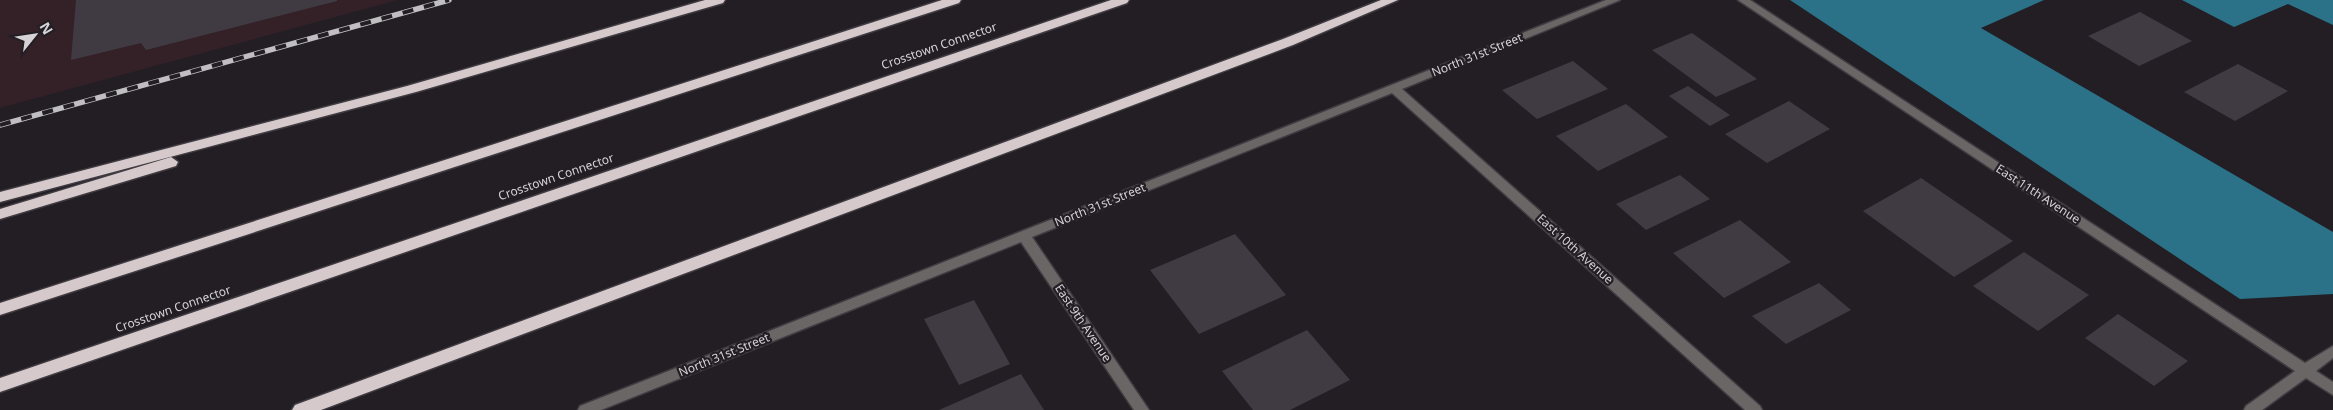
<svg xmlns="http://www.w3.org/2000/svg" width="2333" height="410" viewBox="0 0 2333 410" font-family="'Noto Sans',sans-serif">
  <rect width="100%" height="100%" fill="#221e24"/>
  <!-- industrial -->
  <path fill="#332127" d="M0 0H398L0 108Z"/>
  <!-- water -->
  <g fill="#2b7289">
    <path d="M1790 0H2044L1981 28 2333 232V294L2240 299Z"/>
    <path d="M2182 0H2333V25L2288 4 2234 27Z"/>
  </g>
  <!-- building -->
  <g fill="#403b42">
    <path d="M76 0H337V1L146 50 141 43 71 60Z"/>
    <path d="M2140 12 2192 41 2139 66 2088 36Z"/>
    <path d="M1692 33 1757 79 1716 97 1652 50Z"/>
    <path d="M1573 61 1608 89 1537 119 1502 90Z"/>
    <path d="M2238 64 2288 91 2235 121 2184 92Z"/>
    <path d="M1688 86 1730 115 1710 126 1669 96Z"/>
    <path d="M1789 101 1830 129 1767 163 1725 134Z"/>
    <path d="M1626 104 1668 137 1598 171 1556 136Z"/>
    <path d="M1680 175 1710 199 1646 230 1616 204Z"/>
    <path d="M1921 178 2013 241 1954 277 1863 211Z"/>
    <path d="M1740 220 1791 262 1724 298 1673 253Z"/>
    <path d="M1235 234 1286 295 1199 334 1150 270Z"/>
    <path d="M2024 252 2089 295 2038 331 1973 286Z"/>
    <path d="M1819 283 1851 310 1786 344 1752 316Z"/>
    <path d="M974 300 1010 364 959 385 924 319Z"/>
    <path d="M2118 314 2188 361 2154 386 2085 338Z"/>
    <path d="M1307 330 1350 380 1290 410H1253L1222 371Z"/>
    <path d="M1021 374 1044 410H939Z"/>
  </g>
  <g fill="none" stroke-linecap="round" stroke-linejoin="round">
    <!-- minor casing -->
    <g stroke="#3f3b41" stroke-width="3">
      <g id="minor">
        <path d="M1606 0H1620L1402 89 1760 406 1762 410H1745L1392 93 1032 237 1149 410H1134L1021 242 601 410H578L580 406Z"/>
        <path d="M1738 0H1750L2305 363 2333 346V358L2316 371 2333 382V395L2306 378 2262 410H2244L2246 406 2295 371Z"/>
      </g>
    </g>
    <!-- highway casing -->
    <g stroke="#3f3b41" stroke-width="3">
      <g id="highway">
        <path d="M705 0H725L723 3 416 92 0 202V192L407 86Z"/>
        <path d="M942 0H961L959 3 0 315V303Z"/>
        <path d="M1111 0H1129L1127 3 0 392V378Z"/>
        <path d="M1381 0H1398L1293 45 321 410H292L295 405 1283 39Z"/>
        <path d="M171 157 178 162 176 166 0 219V209Z"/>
      </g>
    </g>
    <!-- minor -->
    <use href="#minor" fill="#6a6666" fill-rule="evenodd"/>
    <!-- highway -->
    <use href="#highway" fill="#d5c9cb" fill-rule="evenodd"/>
    <!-- rail casing -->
    <g stroke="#c1bec2" stroke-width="5.5">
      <path id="rail" d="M0 125 449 0"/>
    </g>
    <!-- rail -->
    <use href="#rail" stroke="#221e24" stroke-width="4" stroke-dasharray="11" stroke-linecap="butt"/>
  </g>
  <g text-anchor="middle" stroke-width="4.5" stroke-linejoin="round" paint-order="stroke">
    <!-- street labels -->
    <g font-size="12" fill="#d6d3d7" stroke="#221e24">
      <text transform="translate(939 46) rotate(-19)" y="4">Crosstown Connector</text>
      <text transform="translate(1477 55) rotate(-22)" y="4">North 31st Street</text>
      <text transform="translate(556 177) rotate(-19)" y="4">Crosstown Connector</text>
      <text transform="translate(2038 194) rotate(33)" y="4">East 11th Avenue</text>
      <text transform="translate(1100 205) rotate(-22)" y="4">North 31st Street</text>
      <text transform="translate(1575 249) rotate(42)" y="4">East 10th Avenue</text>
      <text transform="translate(173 309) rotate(-19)" y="4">Crosstown Connector</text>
      <text transform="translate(1083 323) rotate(56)" y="4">East 9th Avenue</text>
      <text transform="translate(724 355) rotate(-22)" y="4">North 31st Street</text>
    </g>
  </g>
  <!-- north arrow -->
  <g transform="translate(35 35) rotate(60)" stroke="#221e24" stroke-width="4" paint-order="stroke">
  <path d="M0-4L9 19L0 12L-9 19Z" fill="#d6d3d7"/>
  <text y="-8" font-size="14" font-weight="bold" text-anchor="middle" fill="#d6d3d7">N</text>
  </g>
</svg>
